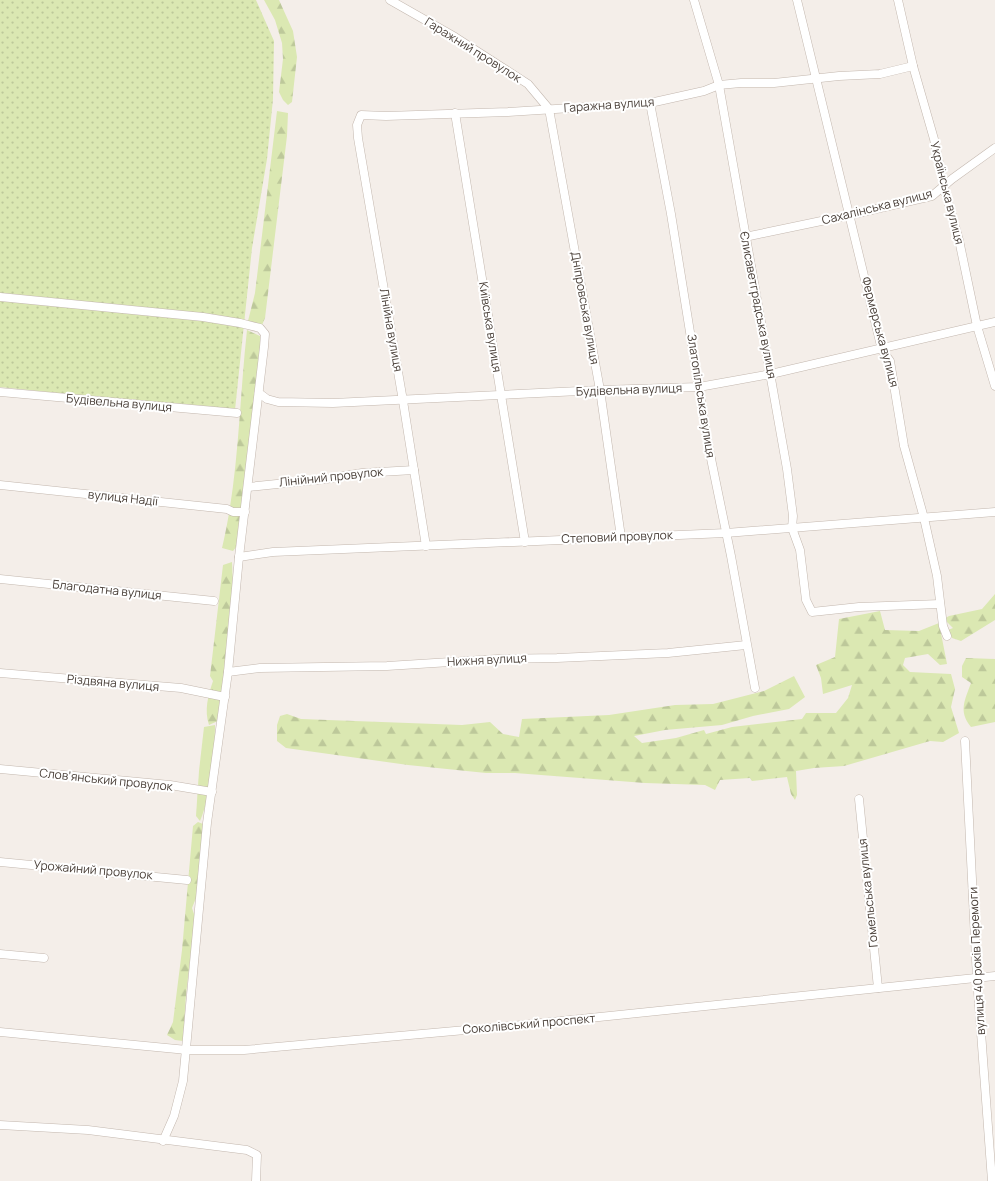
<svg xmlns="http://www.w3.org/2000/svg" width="995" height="1181" viewBox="0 0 995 1181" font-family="Manrope,sans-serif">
  <defs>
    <pattern id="forest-firs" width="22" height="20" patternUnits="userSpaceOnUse" patternTransform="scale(1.25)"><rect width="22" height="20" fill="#dbe8b2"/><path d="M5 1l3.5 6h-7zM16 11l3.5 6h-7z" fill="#bdc89a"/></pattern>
    <pattern id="garden-dots" width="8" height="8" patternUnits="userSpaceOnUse" patternTransform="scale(1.25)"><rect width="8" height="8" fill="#dbe8b2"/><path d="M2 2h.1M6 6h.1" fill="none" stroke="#bdc89a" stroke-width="1.8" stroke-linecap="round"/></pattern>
  </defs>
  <rect width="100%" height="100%" fill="#f4eee9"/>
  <!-- green -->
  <path fill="#dbe8b2" d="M215 725C215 753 211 795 200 821L196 816 199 771 204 727Z"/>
  <!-- forest -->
  <g fill="url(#forest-firs)">
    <path d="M264 0H279L293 31 297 57 292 102 288 105 283 100 279 92 283 59 282 43 275 20Z"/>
    <path d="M277 111 288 113 287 136 265 318 262 325 248 321 255 293Z"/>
    <path d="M247 330 260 336 261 346 237 546 233 551 222 548C239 477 239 402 247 330Z"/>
    <path d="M232 562 233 586 220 720 209 725C204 710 208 696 213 681L210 676 223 565Z"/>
    <path d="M995 594V620L961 641 952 638 948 630 953 628 944 619 949 616 982 609Z"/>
    <path d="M880 611 885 630 919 631 939 623 947 664 940 665 928 654 905 658 903 665 910 672 951 674 955 689 951 707 959 733 943 742 930 741 844 766 814 768 796 771 797 795 795 800 791 794 787 777 752 781 750 778 720 780 715 790 705 785 645 783 515 773H486L408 765 286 748 277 741V725L280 716 287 714 301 719 462 725 490 722 503 734 519 737 522 719 609 715 675 705 713 704 764 691 794 676 805 697 789 709 753 716 722 725 665 730 634 736 642 743 676 738 704 730 706 734 732 727 802 719 806 713H836L848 698 852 685 823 694 821 678 816 665 835 657 839 619Z"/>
    <path d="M966 658 995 659V722L971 727C958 711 965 700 971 683L962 677V666Z"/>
    <path d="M198 822 203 824 198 893 192 908 195 917 186 995 183 1041 175 1040 167 1035 173 1022 182 950 193 826Z"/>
  </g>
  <!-- garden -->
  <path fill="url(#garden-dots)" d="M0 0H256L274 41 273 99 267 159 252 248 235 410 76 395 0 387Z"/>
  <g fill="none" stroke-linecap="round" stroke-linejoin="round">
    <!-- minor casing -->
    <g stroke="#c3b7ae" stroke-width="9">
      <g id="minor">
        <path d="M390 0 455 37 528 84 549 109 600 390 621 537"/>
        <path d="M694 0 719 85 787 469 793 516 792 528 800 550 806 600 812 612 859 607 940 604"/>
        <path d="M797 0 882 350 890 361 904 446 924 518 937 576 943 626 947 636"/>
        <path d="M898 0 913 66 934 139 944 187 959 240 977 326 995 386"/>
        <path d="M650 103 671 214 708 444 731 556 755 688"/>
        <path d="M455 113 525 542"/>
        <path d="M745 237 850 215 932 196 952 179 995 148"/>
        <path d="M0 297 203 317 240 323 260 328 265 334 264 347 239 557 228 672 207 823 183 1081 174 1116 163 1141"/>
        <path d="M0 392 237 413"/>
        <path d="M259 393 267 399 278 402 333 403 600 390 699 387 771 374 995 322"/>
        <path d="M0 485 227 509 233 512H245"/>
        <path d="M248 487 326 479 362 473 414 470"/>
        <path d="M426 546 403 401 358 138 357 125 361 115 386 116 508 112 650 103 704 91 719 85 741 83H774L839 76 880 74 913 66"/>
        <path d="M239 557 273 552 726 533 995 512"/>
        <path d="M0 579 214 601"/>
        <path d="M228 672 260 668 387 666 498 659 557 658 668 653 746 645"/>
        <path d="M0 673 181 688 225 697"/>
        <path d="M965 741 977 978 992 1181"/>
        <path d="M0 769 170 785 212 792"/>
        <path d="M859 799 878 988"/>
        <path d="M0 862 187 880"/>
        <path d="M0 954 44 958"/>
        <path d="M0 1032 187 1050H244L522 1025 995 976"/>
        <path d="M0 1125 88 1130 247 1150 257 1155 256 1181"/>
      </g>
    </g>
    <!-- minor -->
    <use href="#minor" stroke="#fff" stroke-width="8"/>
  </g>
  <g text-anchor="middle" stroke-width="4" stroke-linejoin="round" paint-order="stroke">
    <!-- street labels -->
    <g font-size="12" fill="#483e37" stroke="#fff">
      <text transform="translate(473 50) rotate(32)" y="4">Гаражний провулок</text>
      <text transform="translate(609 105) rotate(-4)" y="4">Гаражна вулиця</text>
      <text transform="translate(947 193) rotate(76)" y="4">Українська вулиця</text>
      <text transform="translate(877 207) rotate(-14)" y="4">Сахалінська вулиця</text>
      <text transform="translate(758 305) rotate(79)" y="4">Єлисаветградська вулиця</text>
      <text transform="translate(585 308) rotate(80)" y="4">Дніпровська вулиця</text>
      <text transform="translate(490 327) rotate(81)" y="4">Київська вулиця</text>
      <text transform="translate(391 330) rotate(80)" y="4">Лінійна вулиця</text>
      <text transform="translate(880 332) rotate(75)" y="4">Фермерська вулиця</text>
      <text transform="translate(629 390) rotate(-2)" y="4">Будівельна вулиця</text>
      <text transform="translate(701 396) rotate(81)" y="4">Златопільська вулиця</text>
      <text transform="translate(119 403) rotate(5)" y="4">Будівельна вулиця</text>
      <text transform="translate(331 477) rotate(-6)" y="4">Лінійний провулок</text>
      <text transform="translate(123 498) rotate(6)" y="4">вулиця Надії</text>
      <text transform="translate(617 537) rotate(-2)" y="4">Степовий провулок</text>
      <text transform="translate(107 590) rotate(6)" y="4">Благодатна вулиця</text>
      <text transform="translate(487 660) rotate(-3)" y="4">Нижня вулиця</text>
      <text transform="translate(113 683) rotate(5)" y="4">Різдвяна вулиця</text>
      <text transform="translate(106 780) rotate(6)" y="4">Словʼянський провулок</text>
      <text transform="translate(93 870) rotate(5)" y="4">Урожайний провулок</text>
      <text transform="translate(868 893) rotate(-96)" y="4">Гомельська вулиця</text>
      <text transform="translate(977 961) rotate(-93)" y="4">вулиця 40 років Перемоги</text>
      <text transform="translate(529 1024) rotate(-5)" y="4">Соколівський проспект</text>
    </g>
  </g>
</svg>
